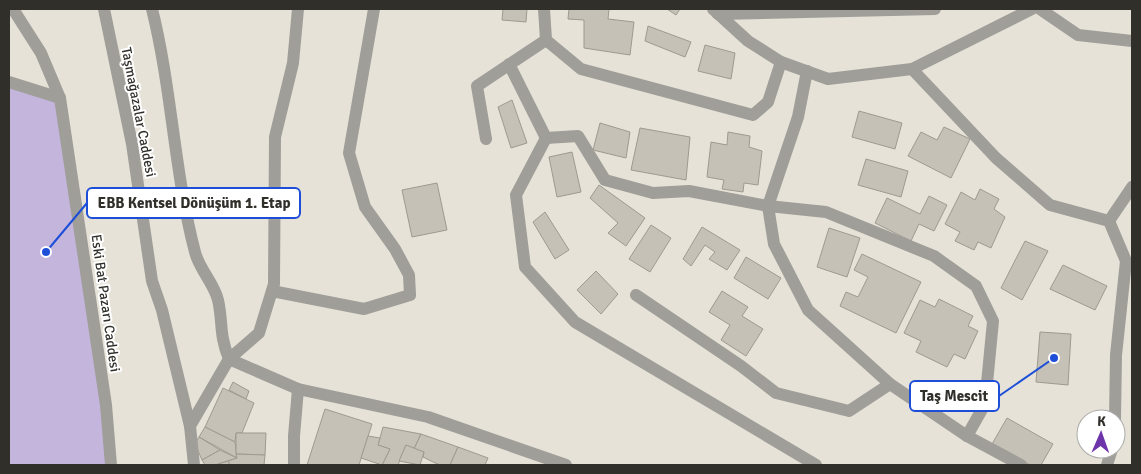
<svg xmlns="http://www.w3.org/2000/svg" width="1141" height="474" viewBox="0 0 1141 474" font-family="Signika,sans-serif">
  <rect width="100%" height="100%" fill="#e6e2d7"/>
  <!-- green -->
  <path fill="#c4b5dd" d="M9 82 60 98 111 465H9Z"/>
  <!-- building -->
  <g fill="#c5c1b6" stroke="#9e9a8f">
    <path d="M503 9H527L526 22 502 20Z"/>
    <path d="M569 9H609L608 19 634 22 630 55 584 48V20L568 19Z"/>
    <path d="M667 9H680L676 15Z"/>
    <path d="M648 26 691 42 685 57 645 41Z"/>
    <path d="M705 45 735 53 731 79 698 71Z"/>
    <path d="M512 100 527 143 511 148 498 107Z"/>
    <path d="M859 111 902 123 895 149 852 137Z"/>
    <path d="M600 123 630 132 626 158 593 150Z"/>
    <path d="M944 127 970 139 951 178 908 156 921 132 937 140Z"/>
    <path d="M640 128 690 137 686 180 631 170Z"/>
    <path d="M728 132 750 136 749 147 762 151 758 185 744 183 743 192 722 189 724 180 707 177 711 142 727 145Z"/>
    <path d="M572 152 581 192 557 197 549 157Z"/>
    <path d="M866 159 908 171 901 197 858 185Z"/>
    <path d="M437 183 447 230 412 237 402 190Z"/>
    <path d="M599 185 645 218 626 246 608 233 618 223 590 198Z"/>
    <path d="M980 189 999 199 994 209 1005 217 991 248 978 242 974 250 955 241 960 232 945 224 961 192 975 200Z"/>
    <path d="M929 196 947 205 934 231 919 224 911 241 875 223 887 198 920 214Z"/>
    <path d="M545 212 569 250 555 259 533 222Z"/>
    <path d="M651 225 671 238 650 272 629 259Z"/>
    <path d="M702 227 740 250 727 270 709 259 715 252 705 245 691 266 683 259Z"/>
    <path d="M829 228 860 238 847 277 817 267Z"/>
    <path d="M1025 241 1048 251 1022 300 1001 288Z"/>
    <path d="M862 254 921 282 896 333 840 306 846 292 858 297 868 277 854 270Z"/>
    <path d="M746 257 781 278 768 299 734 278Z"/>
    <path d="M1063 265 1107 286 1095 310 1050 289Z"/>
    <path d="M596 271 618 294 601 314 577 290Z"/>
    <path d="M722 291 748 307 742 316 763 329 746 356 721 340 730 325 709 312Z"/>
    <path d="M939 299 973 316 968 326 978 331 965 359 954 354 947 367 916 352 921 341 904 333 920 300 935 307Z"/>
    <path d="M1040 332 1071 334 1068 385 1036 382Z"/>
    <path d="M233 382 249 391 246 399 229 390Z"/>
    <path d="M223 388 254 403 242 433H236L235 442 205 427Z"/>
    <path d="M325 409 372 424 359 465H307Z"/>
    <path d="M1007 418 1053 444 1041 465H1030L992 444Z"/>
    <path d="M205 427 235 442 237 458 199 437Z"/>
    <path d="M383 427 421 434 414 449 406 445 398 465H382L390 449 378 445Z"/>
    <path d="M236 433H266L265 455 236 454Z"/>
    <path d="M421 434 458 447 450 465H440L433 462 423 457 424 452 414 449Z"/>
    <path d="M368 436 380 438 378 445 390 449 382 465 361 458Z"/>
    <path d="M199 437 220 450 202 460 195 444Z"/>
    <path d="M406 445 424 452 420 465 399 461Z"/>
    <path d="M458 447 488 458 485 465H450Z"/>
    <path d="M220 450 237 458 215 465H205L202 460Z"/>
    <path d="M236 454 265 455 264 465H230L228 461 237 458Z"/>
    <path d="M228 461 230 465H215Z"/>
  </g>
  <g fill="none" stroke-linecap="round" stroke-linejoin="round">
    <!-- pedestrian -->
    <path stroke="#9f9e99" stroke-width="12" d="M104 9 132 144 152 281 162 310 190 426"/>
    <!-- minor -->
    <g stroke="#9f9e99" stroke-width="12">
      <path d="M13 9 41 53 60 98 106 405 111 465"/>
      <path d="M152 9C172 89 174 172 195 252 199 269 214 283 218 300 223 322 219 335 229 359L298 389 428 417 566 465"/>
      <path d="M713 9 748 41 781 62 828 79 912 69 1032 9"/>
      <path d="M1040 9 1078 35 1132 41"/>
      <path d="M718 14 935 9"/>
      <path d="M546 40 581 69 753 115 768 102 781 62"/>
      <path d="M509 64 546 138"/>
      <path d="M912 69 996 158 1050 205 1109 221"/>
      <path d="M807 71 798 117 768 206 774 244 808 310 890 384 967 436 1021 465"/>
      <path d="M9 82 60 98"/>
      <path d="M546 138 578 136 605 180 653 193 689 191 768 206 826 212 934 256 976 286 993 321 985 404 967 436"/>
      <path d="M546 138 516 195 525 267 575 322 816 465"/>
      <path d="M486 139 477 86 546 40 544 9"/>
      <path d="M1109 221 1126 261 1132 266"/>
      <path d="M1109 221 1132 187"/>
      <path d="M272 291 364 309 410 295 409 275 395 249 365 207 349 153 374 9"/>
      <path d="M636 295 741 366 776 393 849 411 890 384"/>
      <path d="M1115 419 1116 355 1126 261"/>
      <path d="M194 465 190 426 229 359 259 333 274 284 275 137 293 63 298 9"/>
      <path d="M294 465V436L298 389"/>
      <path d="M1107 465 1112 449"/>
    </g>
  </g>
  <g text-anchor="middle" stroke-width="4" stroke-linejoin="round" paint-order="stroke">
    <!-- street labels -->
    <g font-size="14" fill="#302f2a" stroke="#fff">
      <text transform="translate(139 112) rotate(79)" y="5">Taşmağazalar Caddesi</text>
      <text transform="translate(106 303) rotate(82)" y="5">Eski Bat Pazarı Caddesi</text>
    </g>
  </g>
  <!-- callouts -->
  <path fill="none" stroke="#1d4ed8" stroke-width="2" d="M46 252L87 203M1054 358L999 396"/>
  <g fill="#1d4ed8" stroke="#fff" stroke-width="2">
    <circle cx="46" cy="252" r="5"/>
    <circle cx="1054" cy="358" r="5"/>
  </g>
  <g fill="#fff" stroke="#1d4ed8" stroke-width="2">
    <rect x="87" y="188" width="213" height="30" rx="5"/>
    <rect x="910" y="381" width="89" height="30" rx="5"/>
  </g>
  <g font-size="15" text-anchor="middle" font-weight="bold" fill="#302f2a">
    <text x="194" y="208">EBB Kentsel Dönüşüm 1. Etap</text>
    <text x="954" y="401">Taş Mescit</text>
  </g>
  <!-- border -->
  <rect width="1141" height="474" fill="none" stroke="#302f2a" stroke-width="20"/>
  <!-- north arrow -->
  <g transform="translate(1101 434) rotate(2)"><circle r="24" fill="#ffffff" stroke="#acacaa"/>
  <path d="M0-4L9 19L0 12L-9 19Z" fill="#6e34aa"/>
  <text y="-8" font-size="14" font-weight="bold" text-anchor="middle" fill="#302f2a">K</text>
  </g>
</svg>
